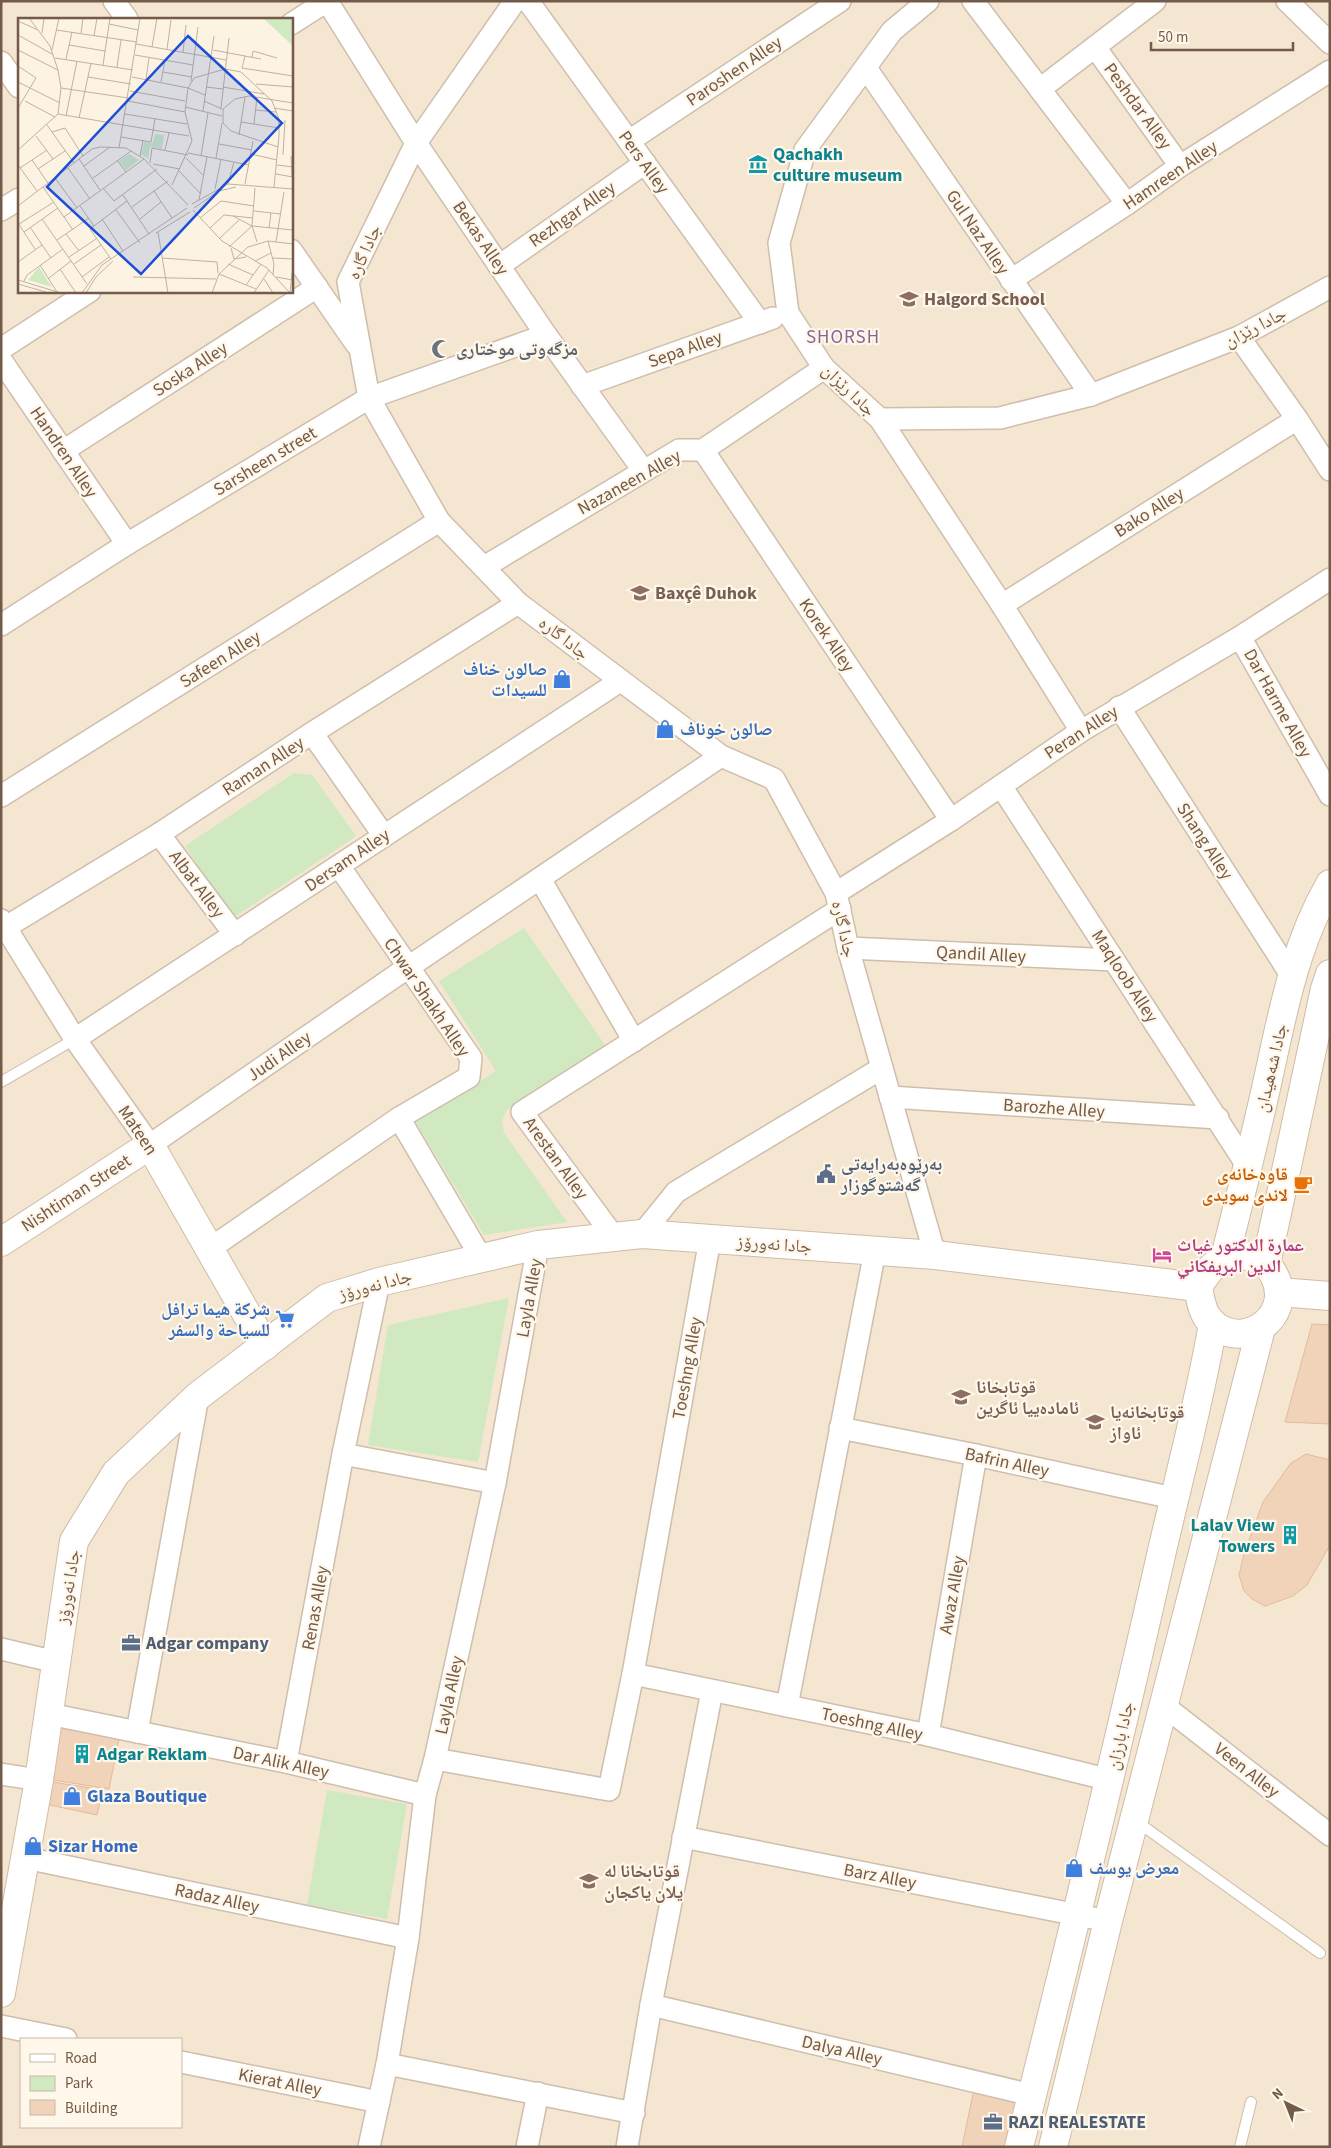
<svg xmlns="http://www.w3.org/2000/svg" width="1331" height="2148" viewBox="0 0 1331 2148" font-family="'Source Sans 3','Noto Naskh Arabic',sans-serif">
  <rect width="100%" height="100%" fill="#fcf3e3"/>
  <!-- residential -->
  <path fill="#f4e6d1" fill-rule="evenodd" d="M1 1H1330V2147H1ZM19 19H291V291H19ZM21 2039H181V2127H21Z"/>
  <!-- green -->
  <g fill="#d0e9c1">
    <path d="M294 773 312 775 356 836 233 918 185 846Z"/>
    <path d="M524 928 605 1045 506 1111 502 1121 504 1133 567 1222 484 1235 415 1121 496 1071 439 981Z"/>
    <path d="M509 1298 478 1462 368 1445 388 1325Z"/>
    <path d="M327 1790 407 1804 387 1919 307 1905Z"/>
  </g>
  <!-- building -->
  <g fill="#f1d3ba" stroke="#e4ba9b">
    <path d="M1312 1324 1330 1325V1424L1285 1422Z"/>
    <path d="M1306 1454 1330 1460V1545L1307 1585 1293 1596 1265 1606 1252 1599 1244 1591 1239 1575 1244 1554 1263 1502 1291 1463Z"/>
    <path d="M51 1715 121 1729 109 1789 47 1779Z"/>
    <path d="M46 1781 103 1790 97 1815 41 1803Z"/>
    <path d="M974 2089 1025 2097 1014 2147H962Z"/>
  </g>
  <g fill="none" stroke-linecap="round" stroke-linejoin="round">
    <!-- lane casing -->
    <g stroke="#cfbeac" stroke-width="12">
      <g id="lane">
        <path d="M1 1082 75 1039"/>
        <path d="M1136 1821 1320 1953"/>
        <path d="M1240 2147 1251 2102"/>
      </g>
    </g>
    <!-- street casing -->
    <g stroke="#cfbeac" stroke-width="24">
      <g id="street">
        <path d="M114 1 127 19"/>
        <path d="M327 1 416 143 546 335 643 470"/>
        <path d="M515 1 416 143 348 282 369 398 439 521 518 603 721 756 774 779 836 893 848 948 935 1255"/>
        <path d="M528 1 760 323"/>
        <path d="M928 1 892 31 805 150 779 243 788 313 824 368 880 419 1000 418 1091 395 1239 337 1330 287"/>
        <path d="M973 1 1127 204"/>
        <path d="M1287 1 1330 43"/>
        <path d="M291 24 327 1"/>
        <path d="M1095 47 1180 166"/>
        <path d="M1 62 19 87"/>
        <path d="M866 68 1091 395"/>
        <path d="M1040 89 1155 1"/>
        <path d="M629 141 840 1"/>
        <path d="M1 210 19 199"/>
        <path d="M291 250 356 344"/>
        <path d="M499 266 645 163"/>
        <path d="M1011 280 1127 204 1180 166 1330 71"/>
        <path d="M1239 337 1297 419 1330 470"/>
        <path d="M1 349 90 291"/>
        <path d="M1 360 127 544"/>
        <path d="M582 386 773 318"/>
        <path d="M880 419 1002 605 1081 731"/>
        <path d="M703 450 951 820"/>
        <path d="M63 451 317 287"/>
        <path d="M484 567 679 450H703L824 368"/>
        <path d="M1002 605 1297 419"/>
        <path d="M1 625 127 544 369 398 546 335"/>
        <path d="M1240 637 1330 795"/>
        <path d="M1119 707 1291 975"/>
        <path d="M312 733 384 836"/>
        <path d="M1001 786 1248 1167"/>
        <path d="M1 796 439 521"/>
        <path d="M159 834 235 935"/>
        <path d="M540 879 634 1041"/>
        <path d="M836 893 951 820 1081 731 1240 637 1330 579"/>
        <path d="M1 920 75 1039 150 1145 407 968 721 756"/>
        <path d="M6 927 159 834 312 733 518 603"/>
        <path d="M848 948 1114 960"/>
        <path d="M75 1039 620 681"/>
        <path d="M890 1097 1218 1118"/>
        <path d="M399 1118 482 1259"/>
        <path d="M642 1234 676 1192 882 1068"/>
        <path d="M614 1237 522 1112 840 909"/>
        <path d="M208 1250 399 1118 469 1077 471 1058 339 866"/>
        <path d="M840 1428 976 1455 1173 1498"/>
        <path d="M343 1454 495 1483"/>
        <path d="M1 1649 56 1662"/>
        <path d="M633 1674 928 1735 1110 1780"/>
        <path d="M1163 1705 1330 1835"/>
        <path d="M787 1706 875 1251"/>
        <path d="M49 1714 286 1762 425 1795"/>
        <path d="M137 1732 198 1396"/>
        <path d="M928 1735 976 1455"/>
        <path d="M435 1759 609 1790 633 1674 710 1239"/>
        <path d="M286 1762 343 1454 379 1282"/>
        <path d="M1 1774 39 1780"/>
        <path d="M683 1837 1108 1921"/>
        <path d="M26 1858 408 1938"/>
        <path d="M651 2005 1032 2095"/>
        <path d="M1 2026 66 2039"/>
        <path d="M181 2062 379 2102"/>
        <path d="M387 2064 634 2113"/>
        <path d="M369 2147 387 2064 408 1938 425 1795 435 1759 495 1483 538 1245"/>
        <path d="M527 2147 538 2093"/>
        <path d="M627 2147 651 2005 712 1691"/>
      </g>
    </g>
    <!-- secondary casing -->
    <g stroke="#d0bca7" stroke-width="30">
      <g id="secondary">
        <path d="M1 1242 150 1145 265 1346"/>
        <path d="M1235 1255C1251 1255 1267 1260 1274 1275 1297 1320 1235 1356 1207 1317 1201 1308 1200 1297 1198 1287 1208 1270 1216 1259 1235 1255Z"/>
        <path d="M1225 1257C1240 1198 1255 1139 1268 1079 1283 1011 1295 945 1330 884"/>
        <path d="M1266 1264 1325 989 1330 974"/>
        <path d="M1279 1292 1330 1296"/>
        <path d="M1 1993 39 1780 74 1541 116 1473 198 1396 327 1298 379 1282 538 1245 642 1234 935 1255 1198 1287"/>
        <path d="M1019 2147C1068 1953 1115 1759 1159 1564 1177 1484 1199 1405 1213 1324"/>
        <path d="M1053 2147 1108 1921 1261 1328"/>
      </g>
    </g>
    <!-- lane -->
    <use href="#lane" stroke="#fff" stroke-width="10"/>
    <!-- street -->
    <use href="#street" stroke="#fff" stroke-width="21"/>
    <!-- secondary -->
    <use href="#secondary" stroke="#fff" stroke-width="28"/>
  </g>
  <!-- icons -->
  <defs>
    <g id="museum-bare" transform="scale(1.5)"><path d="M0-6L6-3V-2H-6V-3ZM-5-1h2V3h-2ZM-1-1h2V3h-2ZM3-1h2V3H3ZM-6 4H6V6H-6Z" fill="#0f9aa8" stroke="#fff7e9" stroke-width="2.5" paint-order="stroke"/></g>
    <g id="school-bare" transform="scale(1.5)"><path d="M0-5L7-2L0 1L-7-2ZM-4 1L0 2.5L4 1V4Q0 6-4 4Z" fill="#8d6e63" stroke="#fff7e9" stroke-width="2.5" paint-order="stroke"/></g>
    <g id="mosque-bare" transform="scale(1.5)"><path d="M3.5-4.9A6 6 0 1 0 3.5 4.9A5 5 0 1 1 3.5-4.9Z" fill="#6b7280" stroke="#fff7e9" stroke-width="2.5" paint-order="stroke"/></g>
    <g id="shop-bare" transform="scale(1.5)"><path d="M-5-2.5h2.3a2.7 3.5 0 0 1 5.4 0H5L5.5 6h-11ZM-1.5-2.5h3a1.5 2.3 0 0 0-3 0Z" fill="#3f7fe0" stroke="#fff7e9" stroke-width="2.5" paint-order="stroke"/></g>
    <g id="civic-bare" transform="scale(1.5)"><path d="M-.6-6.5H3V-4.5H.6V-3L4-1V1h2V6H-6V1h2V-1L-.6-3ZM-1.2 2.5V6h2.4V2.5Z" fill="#5c6f8a" stroke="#fff7e9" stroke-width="2.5" paint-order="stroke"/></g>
    <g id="cafe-bare" transform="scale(1.5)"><path d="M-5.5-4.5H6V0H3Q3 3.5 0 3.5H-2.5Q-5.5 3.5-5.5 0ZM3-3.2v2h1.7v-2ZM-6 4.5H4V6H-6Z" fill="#e8710a" stroke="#fff7e9" stroke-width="2.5" paint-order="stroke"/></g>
    <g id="hotel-bare" transform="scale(1.5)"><path d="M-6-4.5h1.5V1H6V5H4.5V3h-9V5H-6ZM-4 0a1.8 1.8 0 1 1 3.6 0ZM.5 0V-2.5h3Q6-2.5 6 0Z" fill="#d1479c" stroke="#fff7e9" stroke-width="2.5" paint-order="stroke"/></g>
    <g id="supermarket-bare" transform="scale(1.5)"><path d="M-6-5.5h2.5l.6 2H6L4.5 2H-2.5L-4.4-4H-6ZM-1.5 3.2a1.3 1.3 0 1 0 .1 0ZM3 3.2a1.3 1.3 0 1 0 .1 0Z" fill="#3f7fe0" stroke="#fff7e9" stroke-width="2.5" paint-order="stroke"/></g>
    <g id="building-bare" transform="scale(1.5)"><path d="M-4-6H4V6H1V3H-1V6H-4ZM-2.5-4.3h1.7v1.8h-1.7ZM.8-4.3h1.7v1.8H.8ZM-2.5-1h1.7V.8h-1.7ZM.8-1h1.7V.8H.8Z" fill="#0f9aa8" stroke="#fff7e9" stroke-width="2.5" paint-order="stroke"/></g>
    <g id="office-bare" transform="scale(1.5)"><path d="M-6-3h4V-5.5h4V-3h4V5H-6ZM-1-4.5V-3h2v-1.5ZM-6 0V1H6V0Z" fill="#5c6f8a" stroke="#fff7e9" stroke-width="2.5" paint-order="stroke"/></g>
  </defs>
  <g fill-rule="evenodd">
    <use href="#museum-bare" x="758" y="164"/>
    <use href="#school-bare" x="909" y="299"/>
    <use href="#mosque-bare" x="441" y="349"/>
    <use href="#school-bare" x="640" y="593"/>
    <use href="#shop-bare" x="562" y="679"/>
    <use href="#shop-bare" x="665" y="729"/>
    <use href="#civic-bare" x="826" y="1174"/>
    <use href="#cafe-bare" x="1303" y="1184"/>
    <use href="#hotel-bare" x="1162" y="1255"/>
    <use href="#supermarket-bare" x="285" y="1319"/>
    <use href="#school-bare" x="961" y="1397"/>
    <use href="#school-bare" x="1095" y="1422"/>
    <use href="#building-bare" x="1290" y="1535"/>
    <use href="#office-bare" x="131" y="1643"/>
    <use href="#building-bare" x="82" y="1754"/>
    <use href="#shop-bare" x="72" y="1796"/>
    <use href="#shop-bare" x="33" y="1846"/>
    <use href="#shop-bare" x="1074" y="1868"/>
    <use href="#school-bare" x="589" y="1881"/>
    <use href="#office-bare" x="993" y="2122"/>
  </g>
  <g text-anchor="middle" stroke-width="4.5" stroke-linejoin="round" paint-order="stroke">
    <!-- street labels -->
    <g font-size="18" fill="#745a49" stroke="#fff7e9">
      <text transform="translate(734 71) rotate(-34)" y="6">Paroshen Alley</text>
      <text transform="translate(1138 106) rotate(54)" y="6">Peshdar Alley</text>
      <text transform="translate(644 162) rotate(54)" y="6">Pers Alley</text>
      <text transform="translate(1170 175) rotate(-34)" y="6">Hamreen Alley</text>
      <text transform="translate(572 214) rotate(-35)" y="6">Rezhgar Alley</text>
      <text transform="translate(978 232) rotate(56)" y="6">Gul Naz Alley</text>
      <text transform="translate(481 238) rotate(56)" y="6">Bekas Alley</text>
      <text transform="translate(364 252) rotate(-66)" y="6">جادا گارە</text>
      <text transform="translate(1255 327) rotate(-27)" y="6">جادا رێزان</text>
      <text transform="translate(685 349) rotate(-20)" y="6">Sepa Alley</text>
      <text transform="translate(190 369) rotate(-33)" y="6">Soska Alley</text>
      <text transform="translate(849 390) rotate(44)" y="6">جادا رێزان</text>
      <text transform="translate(64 452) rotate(56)" y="6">Handren Alley</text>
      <text transform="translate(265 461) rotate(-31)" y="6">Sarsheen street</text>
      <text transform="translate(629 482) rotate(-29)" y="6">Nazaneen Alley</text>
      <text transform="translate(1149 512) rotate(-32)" y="6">Bako Alley</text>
      <text transform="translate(827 635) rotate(56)" y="6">Korek Alley</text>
      <text transform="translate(564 638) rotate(38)" y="6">جادا گارە</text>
      <text transform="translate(220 659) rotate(-32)" y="6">Safeen Alley</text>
      <text transform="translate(1278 703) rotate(61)" y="6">Dar Harme Alley</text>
      <text transform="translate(1081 732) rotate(-33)" y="6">Peran Alley</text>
      <text transform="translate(263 766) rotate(-33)" y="6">Raman Alley</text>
      <text transform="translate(1205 841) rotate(57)" y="6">Shang Alley</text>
      <text transform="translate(347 860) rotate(-34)" y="6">Dersam Alley</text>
      <text transform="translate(197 884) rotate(53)" y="6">Albat Alley</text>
      <text transform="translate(844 929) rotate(77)" y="6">جادا گارە</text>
      <text transform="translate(981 954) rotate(3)" y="6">Qandil Alley</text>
      <text transform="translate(1125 976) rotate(57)" y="6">Maqloob Alley</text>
      <text transform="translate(427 997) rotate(56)" y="6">Chwar Shakh Alley</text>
      <text transform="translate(279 1056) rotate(-35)" y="6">Judi Alley</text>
      <text transform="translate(1271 1068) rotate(-77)" y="6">جادا شەهیدان</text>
      <text transform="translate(1054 1108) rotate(4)" y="6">Barozhe Alley</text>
      <text transform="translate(138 1130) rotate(56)" y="6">Mateen</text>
      <text transform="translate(556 1158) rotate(54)" y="6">Arestan Alley</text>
      <text transform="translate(76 1193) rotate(-33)" y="6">Nishtiman Street</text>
      <text transform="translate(774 1244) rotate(4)" y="6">جادا نەورۆز</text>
      <text transform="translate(375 1285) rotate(-15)" y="6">جادا نەورۆز</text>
      <text transform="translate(529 1298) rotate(-80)" y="6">Layla Alley</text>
      <text transform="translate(687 1368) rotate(-80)" y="6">Toeshng Alley</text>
      <text transform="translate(1007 1462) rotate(12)" y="6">Bafrin Alley</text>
      <text transform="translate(68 1587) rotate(-81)" y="6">جادا نەورۆز</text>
      <text transform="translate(952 1595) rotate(-80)" y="6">Awaz Alley</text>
      <text transform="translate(315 1608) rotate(-80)" y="6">Renas Alley</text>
      <text transform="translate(449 1695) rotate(-78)" y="6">Layla Alley</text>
      <text transform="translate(872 1724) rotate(12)" y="6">Toeshng Alley</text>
      <text transform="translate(1120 1736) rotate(-77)" y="6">جادا بارزان</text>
      <text transform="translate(281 1762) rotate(12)" y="6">Dar Alik Alley</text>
      <text transform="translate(1247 1770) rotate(38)" y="6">Veen Alley</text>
      <text transform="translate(880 1876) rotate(11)" y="6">Barz Alley</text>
      <text transform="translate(217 1898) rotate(12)" y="6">Radaz Alley</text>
      <text transform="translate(842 2050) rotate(13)" y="6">Dalya Alley</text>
      <text transform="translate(280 2082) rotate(11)" y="6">Kierat Alley</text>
    </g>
    <!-- culture labels -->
    <g font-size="18" font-weight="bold" fill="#0d838f" stroke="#fff7e9" text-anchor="start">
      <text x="773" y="160">Qachakh<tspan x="773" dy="21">culture museum</tspan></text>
      <text x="1275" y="1531" text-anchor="end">Lalav View<tspan x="1275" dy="21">Towers</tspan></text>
      <text x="97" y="1760">Adgar Reklam</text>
    </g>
    <!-- education labels -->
    <g font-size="18" font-weight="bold" fill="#785e54" stroke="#fff7e9" text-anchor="start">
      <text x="924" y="305">Halgord School</text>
      <text x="655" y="599">Baxçê Duhok</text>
      <text x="976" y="1393">قوتابخانا<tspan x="976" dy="21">ئامادەییا ئاگرین</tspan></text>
      <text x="1110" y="1418">قوتابخانەیا<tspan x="1110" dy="21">ئاواز</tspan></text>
      <text x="604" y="1877">قوتابخانا له<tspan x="604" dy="21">يلان ياكجان</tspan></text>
    </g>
    <!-- worship labels -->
    <g font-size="18" font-weight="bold" fill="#5b616d" stroke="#fff7e9" text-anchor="start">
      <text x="456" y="355">مزگەوتی موختاری</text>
    </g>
    <!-- shop labels -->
    <g font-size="18" font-weight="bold" fill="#366cbe" stroke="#fff7e9" text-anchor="start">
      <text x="547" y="675" text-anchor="end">صالون خناف<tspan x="547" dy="21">للسيدات</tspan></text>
      <text x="680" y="735">صالون خوناف</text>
      <text x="270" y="1315" text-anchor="end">شركة هيما ترافل<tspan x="270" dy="21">للسياحة والسفر</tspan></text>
      <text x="87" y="1802">Glaza Boutique</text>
      <text x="48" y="1852">Sizar Home</text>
      <text x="1089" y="1874">معرض يوسف</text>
    </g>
    <!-- service labels -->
    <g font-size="18" font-weight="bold" fill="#4e5e75" stroke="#fff7e9" text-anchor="start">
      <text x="841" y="1170">بەڕێوەبەرایەتی<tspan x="841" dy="21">گەشتوگوزار</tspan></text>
      <text x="146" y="1649">Adgar company</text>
      <text x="1008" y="2128">RAZI REALESTATE</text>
    </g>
    <!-- food labels -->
    <g font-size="18" font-weight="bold" fill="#c56008" stroke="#fff7e9" text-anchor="end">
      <text x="1288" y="1180">قاوەخانەی<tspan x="1288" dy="21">لاندی سویدی</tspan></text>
    </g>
    <!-- hotel labels -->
    <g font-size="18" font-weight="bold" fill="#b23c85" stroke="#fff7e9" text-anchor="start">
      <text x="1177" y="1251">عمارة الدكتور غياث<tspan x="1177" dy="21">الدين البريفكاني</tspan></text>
    </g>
    <!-- neighbourhood labels -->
    <g font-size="19" letter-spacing="1" fill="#896497" stroke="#fff7e9">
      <text x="843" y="343">SHORSH</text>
    </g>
  </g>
  <!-- overview -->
  <g transform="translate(18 18)">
    <rect width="275" height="275" fill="#fcf3e3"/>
    <path d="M245 0H275V28ZM137 116 146 117 144 131 132 129 130 141 123 136 126 124 135 125ZM111 136 121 142 108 152 101 143ZM21 249 34 269 10 262Z" fill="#d0e9c1"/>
    <path fill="none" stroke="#c2b1a0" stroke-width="1" d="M11 0 32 28 40 52 43 70 40 96M0 3 20 12M91 6 120 12M38 12 119 24M24 15 26 0M63 15 65 0M0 17 34 36M76 18 79 0M118 26 208 42M51 27 87 33M134 29 139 0M149 31 153 2M0 32 40 52M34 32 41 0M195 32 243 41M165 34 168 7M117 37 175 47M227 38 224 50 275 58M234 39 235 33 259 40M37 40 115 52M48 41 54 14M85 47 92 0M0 48 18 60 0 90M99 49 103 22M145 54 174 59M70 59 113 66M114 59 170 70 187 77M128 61 131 40M173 63 180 9M0 64 42 85M143 64 147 42M238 66 275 69M188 69 205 71M205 69 246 76M43 70 110 80M112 73 167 83M7 83 37 99M110 83 167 94M186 83 204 91M167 89 204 98M203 90 211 20M256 90 275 93M238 92 258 94M185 93 196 18M40 96 171 118M107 96 169 106M48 98 59 43M61 100 73 45M223 104 261 110M236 106 239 79M29 107 56 145M34 114 47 110 65 138M221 117 227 79M18 118 35 141M103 119 133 124 137 101M201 126 234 132M260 129 213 113 205 105V91L217 81 231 78 275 85M101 130 122 0M0 132 40 96M147 132 151 115M170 135 231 147M233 136 259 142M265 137 267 102M122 138 125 122M183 138 190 95M273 138 274 159M168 140 186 158M198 140 204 105M61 141 82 172M14 142 30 165M99 142 108 154M132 145 134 130 170 137M135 146 162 151M0 147 19 173M259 147 275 149M66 148 92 129M2 150 29 132M50 150 72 181M20 151 47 133M161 153 183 176M258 156 275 159M37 160 59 190M75 160 113 133M210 166 216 144M227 166 235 123M154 167 174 123 167 94 170 70 176 60 207 51 223 54 254 83 261 101V118L256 169M25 169 55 212M85 170 96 183 139 151M237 170 234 208 239 224M197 171 203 141M136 173 154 200M105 177 131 216M181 182 189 139M174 186 210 166 275 171M0 188 74 131 82 129 108 130 126 141 170 187M62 188 76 208M114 189 150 163M176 190 201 173 218 169M98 192 122 225M175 192 204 223 249 250 272 275M236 193 263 196M215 198 234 208M46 199 126 141M182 200 203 183 236 188M24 201 69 266M84 201 105 233M122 201 143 184M0 205 17 231M1 206 36 184M12 209 33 240M192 210 206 197 235 200M251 210 253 195M6 214 40 190M140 214 150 275M138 215 172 194M48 216 61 233M201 221 221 202M39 222 71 200M250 223 256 246 255 257M258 224 266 174M211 229 234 208 275 212M213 230 216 241 228 239M51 239 78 221M144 240 199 244 200 255M255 240 275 241M93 241 72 211 109 183M237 243 253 235M0 244 24 227M56 246 83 227M210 246 235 257M22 247 39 274M42 251 58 275M201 256 238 271M64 259 91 239M115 259 198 261M258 259 275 262M31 260 53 243M246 261 255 275M0 262 43 275M6 263 9 257 45 231M0 266 28 274M228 267 243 246M272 274 275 247M64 275 84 247 169 190M68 275 78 259 95 243M194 275 201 256 230 229 250 223 275 226M236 275 251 252"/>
    <path fill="#1d4ed8" fill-opacity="0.15" stroke="#1d4ed8" stroke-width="2.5" d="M170 18 264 105 123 256 29 169Z"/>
    <rect width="275" height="275" fill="none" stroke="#745a49" stroke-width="2.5"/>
  </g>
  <!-- border -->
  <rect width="1331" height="2148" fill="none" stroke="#745a49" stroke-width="5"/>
  <!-- legend -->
  <rect x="20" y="2038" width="162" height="90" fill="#fff7e9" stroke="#c7b8a9"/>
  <rect x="30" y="2054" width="25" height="8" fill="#ffffff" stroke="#c7b8a9"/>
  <text x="65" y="2063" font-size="15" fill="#745a49">Road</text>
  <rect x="30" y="2076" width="25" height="15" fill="#d0e9c1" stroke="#c7b8a9"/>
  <text x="65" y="2088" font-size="15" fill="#745a49">Park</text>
  <rect x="30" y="2100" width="25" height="15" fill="#f1d3ba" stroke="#c7b8a9"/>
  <text x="65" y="2113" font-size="15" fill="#745a49">Building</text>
  <!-- north arrow -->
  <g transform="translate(1286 2103) rotate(317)" stroke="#fff7e9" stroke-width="4" paint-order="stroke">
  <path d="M0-4L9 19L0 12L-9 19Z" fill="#745a49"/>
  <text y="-8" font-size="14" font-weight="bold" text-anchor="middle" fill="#745a49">N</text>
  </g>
  <!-- scale -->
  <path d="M1151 42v8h142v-8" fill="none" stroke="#745a49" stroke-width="2.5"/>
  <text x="1158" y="42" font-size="15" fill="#745a49" stroke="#fff7e9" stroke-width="4" paint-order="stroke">50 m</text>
</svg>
